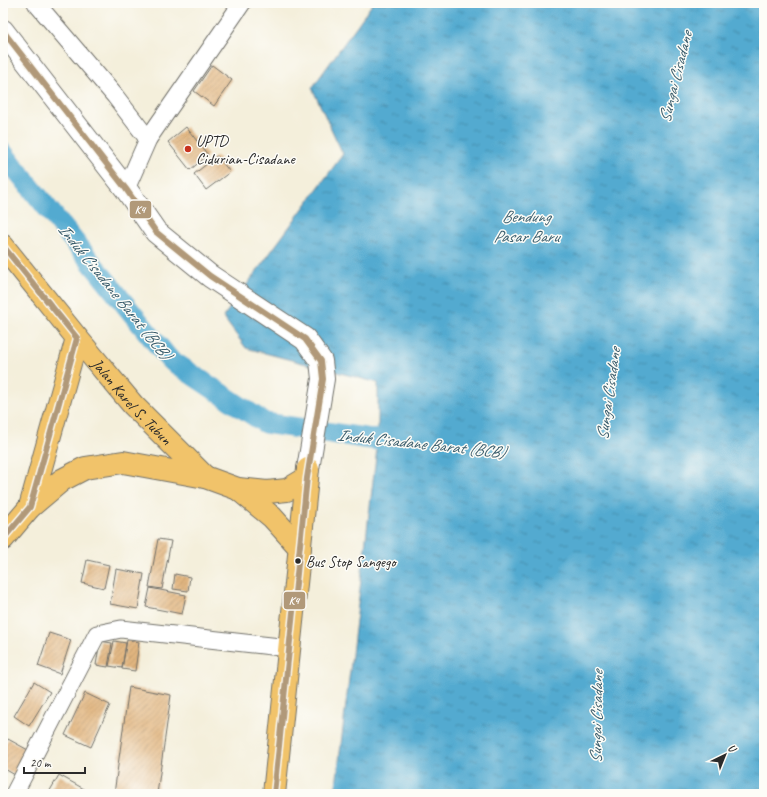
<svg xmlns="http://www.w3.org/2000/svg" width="767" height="797" viewBox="0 0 767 797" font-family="Caveat,sans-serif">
  <defs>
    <pattern id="water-ripples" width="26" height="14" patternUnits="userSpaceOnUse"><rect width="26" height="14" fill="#53aad0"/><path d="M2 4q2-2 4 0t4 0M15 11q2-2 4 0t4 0" fill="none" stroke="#458ba9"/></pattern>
    <pattern id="building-hatch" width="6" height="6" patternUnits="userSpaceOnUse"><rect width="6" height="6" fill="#e2b680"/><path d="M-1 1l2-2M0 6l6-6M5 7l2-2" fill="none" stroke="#b79469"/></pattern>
  </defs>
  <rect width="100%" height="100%" fill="#fdfcf7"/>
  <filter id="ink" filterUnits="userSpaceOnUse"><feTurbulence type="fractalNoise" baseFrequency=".025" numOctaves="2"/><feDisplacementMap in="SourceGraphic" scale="8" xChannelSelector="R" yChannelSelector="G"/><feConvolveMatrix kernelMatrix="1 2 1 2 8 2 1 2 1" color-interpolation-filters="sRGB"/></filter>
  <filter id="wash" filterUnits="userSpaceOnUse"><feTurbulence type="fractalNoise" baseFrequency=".012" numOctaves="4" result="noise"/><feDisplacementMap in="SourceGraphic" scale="16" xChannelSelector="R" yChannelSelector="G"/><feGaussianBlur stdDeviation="0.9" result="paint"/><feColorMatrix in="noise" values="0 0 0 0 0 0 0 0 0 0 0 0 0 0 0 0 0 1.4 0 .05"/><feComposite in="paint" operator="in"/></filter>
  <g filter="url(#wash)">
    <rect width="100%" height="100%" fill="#f4efdb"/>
    <!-- water -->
    <path fill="url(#water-ripples)" stroke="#3f6a7e" d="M373 3H764V794H335L378 440V383L246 348 223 317 343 154 312 88Z"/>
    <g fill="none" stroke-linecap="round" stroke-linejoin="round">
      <!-- canal -->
      <path stroke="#53aad0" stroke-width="21" d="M3 153 169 359 265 423 378 440 407 443"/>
    </g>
    <g id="blocks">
      <!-- building -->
      <g fill="url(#building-hatch)">
        <path d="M212 65 232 80 214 106 194 91Z"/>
        <path d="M186 127 208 155 190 170 168 142Z"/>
        <path d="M217 156 230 172 206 190 194 174Z"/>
        <path d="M158 539 171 541 162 589 149 587Z"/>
        <path d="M87 560 109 565 104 588 82 583Z"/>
        <path d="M116 569 144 574 138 609 110 604Z"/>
        <path d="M175 574 190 577 188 591 173 589Z"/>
        <path d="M150 588 186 595 182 614 146 607Z"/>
        <path d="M49 633 71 640 60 674 38 666Z"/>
        <path d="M127 640 139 642 135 671 122 669Z"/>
        <path d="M100 641 112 643 108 667 96 665Z"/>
        <path d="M114 641 126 643 122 668 109 666Z"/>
        <path d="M34 682 50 692 29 726 14 716Z"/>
        <path d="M129 687 171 695 157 794H114Z"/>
        <path d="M85 693 110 705 91 747 65 735Z"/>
        <path d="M8 739 28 750 15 775 3 768V747Z"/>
        <path d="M59 775 93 794H48Z"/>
      </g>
    </g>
  </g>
  <g filter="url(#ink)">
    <use href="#blocks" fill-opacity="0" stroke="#717069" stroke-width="1"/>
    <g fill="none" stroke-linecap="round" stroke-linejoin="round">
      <!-- minor casing -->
      <g stroke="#717069" stroke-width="19">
        <g id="minor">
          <path d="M36 3 115 96 148 139"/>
          <path d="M126 189 148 139 242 3"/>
          <path d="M14 794 97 634 121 629 289 648"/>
        </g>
      </g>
      <!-- tertiary casing -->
      <g stroke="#717069" stroke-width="24">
        <path id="tertiary" d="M3 31 126 189 156 232 210 276 305 339 321 361 323 379 308 469"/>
      </g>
      <!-- primary casing -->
      <g stroke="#717069" stroke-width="24">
        <g id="primary">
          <path id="s1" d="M3 246 77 338 133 405 205 477"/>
          <path d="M238 489 272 517 300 548"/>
          <path d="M30 507 77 338"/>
          <path d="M3 539 30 507 62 480 85 468 123 462 205 477 238 489 267 492 287 490 307 478"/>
          <path d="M274 794 308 469"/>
        </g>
      </g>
      <!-- minor -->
      <use href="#minor" stroke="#fff" stroke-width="17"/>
      <!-- tertiary -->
      <use href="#tertiary" stroke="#fff" stroke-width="22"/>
      <!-- primary -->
      <use href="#primary" stroke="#f1c36a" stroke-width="22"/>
      <!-- bus-1 casing -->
      <g stroke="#fdfcf7" stroke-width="9">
        <g id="bus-1">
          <path d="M3 31 126 189 156 232 210 276 305 339 321 361 323 379 307 478 274 794"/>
          <path d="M3 246 77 338 30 507 3 539"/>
        </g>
      </g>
      <!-- bus-1 -->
      <use href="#bus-1" stroke="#b19979" stroke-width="6"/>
    </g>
  </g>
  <!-- markers -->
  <circle fill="#c8321e" stroke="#fdfcf7" stroke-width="1.5" cx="188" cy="149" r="4"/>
  <circle fill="#2b2b2b" stroke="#fdfcf7" stroke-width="1.5" cx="298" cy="561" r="3.5"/>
  <g text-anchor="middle" stroke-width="3" stroke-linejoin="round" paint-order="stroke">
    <!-- bus labels -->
    <g font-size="15" fill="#2b2b2b" stroke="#fdfcf7" text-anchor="start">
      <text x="306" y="567">Bus Stop Sangego</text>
    </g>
    <!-- poi labels -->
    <g font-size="16" fill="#2b2b2b" stroke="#fdfcf7" text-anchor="start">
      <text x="196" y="146">UPTD<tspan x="196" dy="18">Cidurian-Cisadane</tspan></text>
    </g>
    <!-- street labels -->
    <g font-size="16" fill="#2b2b2b" stroke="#fdfcf7">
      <text dy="6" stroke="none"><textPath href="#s1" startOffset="202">Jalan Karel S. Tubun</textPath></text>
    </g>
    <!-- water labels -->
    <g font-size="17" font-style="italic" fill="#3b5e6d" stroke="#fdfcf7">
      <text transform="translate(675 77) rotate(-76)" y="6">Sungai Cisadane</text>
      <text x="526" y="222">Bendung<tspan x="526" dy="20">Pasar Baru</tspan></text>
      <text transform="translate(115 291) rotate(51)" y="6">Induk Cisadane Barat (BCB)</text>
      <text transform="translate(608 394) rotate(-82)" y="6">Sungai Cisadane</text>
      <text transform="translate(421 443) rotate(6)" y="6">Induk Cisadane Barat (BCB)</text>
      <text transform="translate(596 717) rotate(-89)" y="6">Sungai Cisadane</text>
    </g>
  </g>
  <g stroke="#fdfcf7" stroke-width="1.5">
    <rect x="129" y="200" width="23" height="19" rx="4" fill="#b19979"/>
    <rect x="283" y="591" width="23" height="19" rx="4" fill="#b19979"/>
  </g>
  <g font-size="11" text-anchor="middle" font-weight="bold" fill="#fff">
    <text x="140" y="213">K4</text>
    <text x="294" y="604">K4</text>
  </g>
  <!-- margin -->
  <rect width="767" height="797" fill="none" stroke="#fdfcf7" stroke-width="16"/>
  <!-- north arrow -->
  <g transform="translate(725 755) rotate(43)" stroke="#fdfcf7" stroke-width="3" paint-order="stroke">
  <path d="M0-3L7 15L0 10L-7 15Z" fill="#2b2b2b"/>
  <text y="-6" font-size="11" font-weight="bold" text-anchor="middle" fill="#2b2b2b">U</text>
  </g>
  <!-- scale -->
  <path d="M24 767v6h61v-6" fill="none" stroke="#2b2b2b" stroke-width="2"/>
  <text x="30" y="767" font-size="12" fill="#2b2b2b" stroke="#fdfcf7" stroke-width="3" paint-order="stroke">20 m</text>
</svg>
